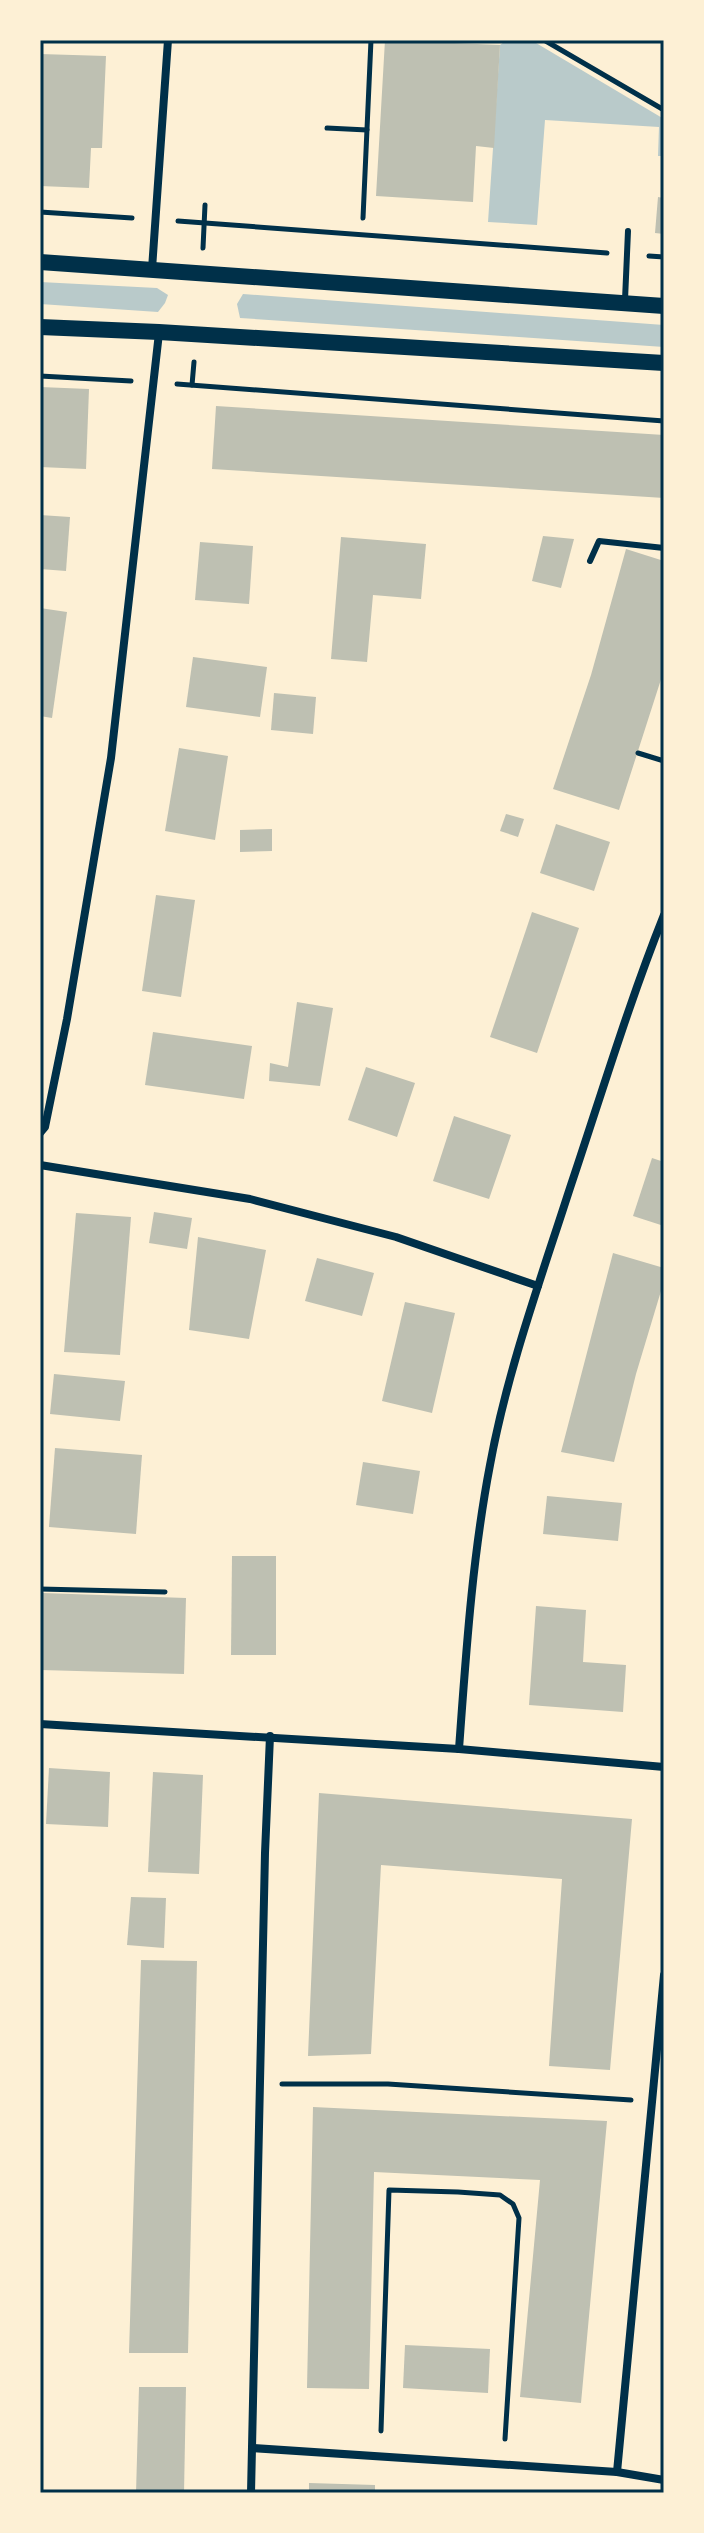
<svg xmlns="http://www.w3.org/2000/svg" width="704" height="2533" viewBox="0 0 704 2533" font-family="'Nunito Sans',sans-serif">
  <rect width="100%" height="100%" fill="#fdf0d5"/>
  <!-- green -->
  <g fill="#b9caca">
    <path d="M507 40H531L664 119V156H658L659 127 545 120 537 225 488 222 500 45Z"/>
    <path d="M40 282 157 288 168 295 165 303 158 312 40 304Z"/>
    <path d="M243 294 664 325V347L240 318 237 304Z"/>
  </g>
  <!-- building -->
  <g fill="#bec0b2">
    <path d="M385 40 500 45 494 148 476 146 473 202 376 196Z"/>
    <path d="M40 54 106 56 102 148H91L89 188 40 186Z"/>
    <path d="M658 197 664 198V234L655 233Z"/>
    <path d="M40 387 89 389 86 469 40 467Z"/>
    <path d="M216 406 664 435V498L212 469Z"/>
    <path d="M40 515 70 517 66 571 40 569Z"/>
    <path d="M543 536 574 539 561 588 532 581Z"/>
    <path d="M341 537 426 544 421 599 373 595 367 662 331 659Z"/>
    <path d="M200 542 253 546 249 604 195 600Z"/>
    <path d="M626 549 664 561V670L619 810 553 789 591 675Z"/>
    <path d="M40 608 67 612 52 718 40 716Z"/>
    <path d="M193 657 267 667 260 717 186 707Z"/>
    <path d="M274 693 316 697 313 734 271 730Z"/>
    <path d="M179 748 228 756 215 840 165 831Z"/>
    <path d="M506 814 524 819 518 837 500 831Z"/>
    <path d="M556 824 610 842 594 891 540 873Z"/>
    <path d="M272 829V851L240 852V830Z"/>
    <path d="M156 895 195 900 181 997 142 991Z"/>
    <path d="M532 912 579 928 537 1053 490 1037Z"/>
    <path d="M297 1002 333 1008 320 1086 269 1081 270 1063 288 1067Z"/>
    <path d="M153 1032 252 1046 244 1099 145 1085Z"/>
    <path d="M366 1067 415 1083 397 1137 348 1120Z"/>
    <path d="M454 1116 511 1135 489 1199 433 1181Z"/>
    <path d="M652 1158 664 1162V1226L633 1216Z"/>
    <path d="M154 1212 192 1218 187 1249 149 1243Z"/>
    <path d="M76 1213 131 1217 120 1355 64 1352Z"/>
    <path d="M198 1237 266 1250 249 1339 189 1330Z"/>
    <path d="M613 1253 664 1268V1281L636 1374 614 1462 561 1452Z"/>
    <path d="M317 1258 374 1273 362 1316 305 1301Z"/>
    <path d="M405 1302 455 1313 432 1413 382 1401Z"/>
    <path d="M54 1374 125 1381 120 1421 50 1414Z"/>
    <path d="M55 1448 142 1455 136 1534 49 1527Z"/>
    <path d="M363 1462 420 1471 413 1514 356 1505Z"/>
    <path d="M547 1496 622 1503 618 1541 543 1534Z"/>
    <path d="M232 1556H276V1655H231Z"/>
    <path d="M43 1593 186 1598 184 1674 41 1670Z"/>
    <path d="M536 1606 586 1610 583 1662 626 1665 623 1712 529 1705Z"/>
    <path d="M49 1768 110 1772 108 1827 46 1824Z"/>
    <path d="M153 1772 203 1775 199 1874 148 1872Z"/>
    <path d="M319 1793 632 1819 610 2070 549 2066 562 1879 381 1865 371 2054 308 2056Z"/>
    <path d="M131 1897 166 1898 164 1948 127 1945Z"/>
    <path d="M141 1960 197 1961 188 2353H129Z"/>
    <path d="M313 2107 607 2121 581 2403 520 2397 540 2180 374 2172 369 2389 307 2388Z"/>
    <path d="M405 2345 490 2349 488 2393 403 2388Z"/>
    <path d="M139 2387H186L184 2493H136Z"/>
    <path d="M309 2483 375 2485V2493H309Z"/>
  </g>
  <g fill="none" stroke-linecap="round" stroke-linejoin="round">
    <!-- path -->
    <g stroke="#003049" stroke-width="5">
      <path d="M544 40 664 110"/>
      <path d="M327 128 367 130"/>
      <path d="M40 212 132 218"/>
      <path d="M363 218 371 40"/>
      <path d="M178 221 607 253"/>
      <path d="M203 248 205 205"/>
      <path d="M649 256 664 257"/>
      <path d="M40 376 131 381"/>
      <path d="M177 384 664 421"/>
      <path d="M192 385 194 362"/>
      <path d="M638 753 664 761"/>
      <path d="M40 1589 165 1592"/>
      <path d="M282 2084H388L631 2100"/>
      <path d="M381 2431 389 2190 458 2192 500 2195 513 2204 519 2218 505 2439"/>
    </g>
    <!-- service -->
    <g stroke="#003049" stroke-width="6">
      <path d="M625 300 628 231"/>
      <path d="M590 561 599 541 664 548"/>
    </g>
    <!-- minor -->
    <g stroke="#003049" stroke-width="8">
      <path d="M152 269 168 40"/>
      <path d="M40 1133 45 1127 67 1019 111 758 159 333"/>
      <path d="M40 1165 250 1199 396 1237 538 1286"/>
      <path d="M40 1724 459 1749 664 1767"/>
      <path d="M459 1749C466 1654 472 1559 490 1465 507 1372 540 1281 569 1191 600 1099 628 1005 664 915"/>
      <path d="M252 2448 617 2472 664 2480"/>
      <path d="M617 2472 664 1975"/>
      <path d="M251 2493 265 1853 270 1736"/>
    </g>
    <!-- secondary -->
    <g stroke="#003049" stroke-width="16">
      <path d="M40 262 664 306"/>
      <path d="M40 327 159 332 664 363"/>
    </g>
  </g>
  <!-- border -->
  <rect width="704" height="2533" fill="none" stroke="#fdf0d5" stroke-width="84"/>
  <rect x="42" y="42" width="620" height="2449" fill="none" stroke="#003049" stroke-width="3"/>
</svg>
